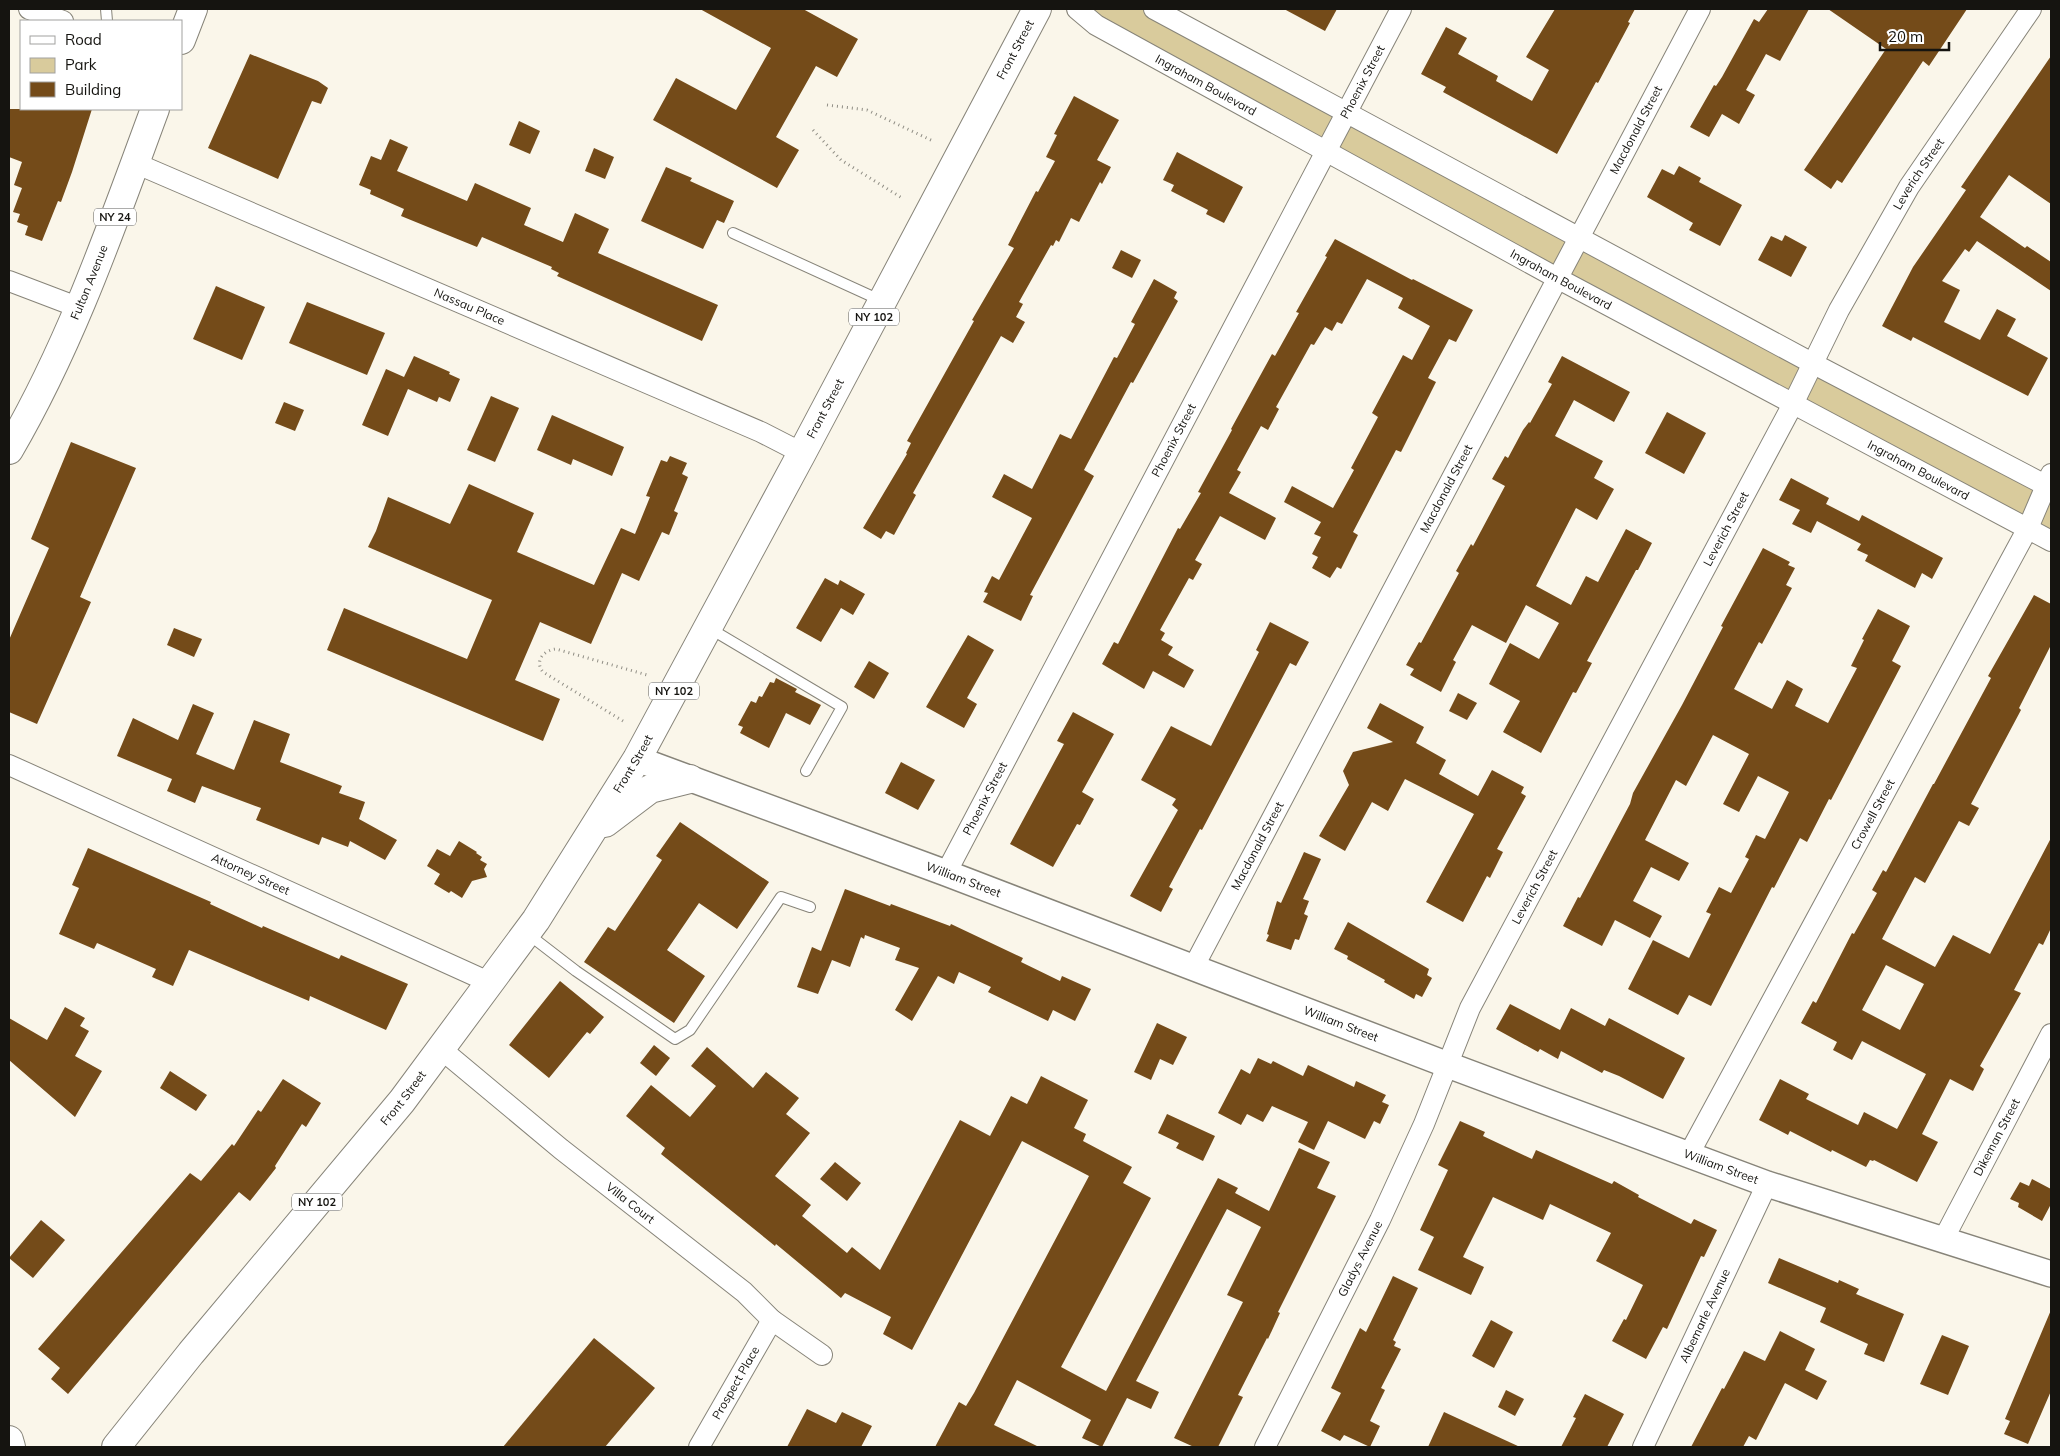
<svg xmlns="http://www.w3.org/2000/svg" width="2060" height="1456" viewBox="0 0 2060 1456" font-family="Mulish,sans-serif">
  <rect width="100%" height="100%" fill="#faf6ea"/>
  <!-- green -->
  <path fill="#d9cb9c" d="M1077 9H1154L2051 488V541Z"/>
  <!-- building -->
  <g fill="#744b19" fill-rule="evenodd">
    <path d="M700 9H803L858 39 837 77 816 66 776 137 799 150 777 188 653 120 676 78 736 110 771 48Z"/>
    <path d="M1284 9H1337L1325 31Z"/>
    <path d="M1555 9H1635L1628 22 1630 23 1598 83 1596 82 1557 154 1443 92 1446 87 1421 74 1446 27 1467 38 1458 54 1498 76 1496 81 1532 101 1549 70 1526 57Z"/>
    <path d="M1768 9H1809L1780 61 1766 54 1746 90 1755 95 1739 124 1722 114 1709 137 1690 127 1714 85 1716 86 1722 77 1754 19 1759 22Z"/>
    <path d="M1828 9H1967L1929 66 1923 61 1842 183 1837 180 1831 189 1804 170 1886 49Z"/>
    <path d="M250 54 318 81 328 88 321 104 312 101 278 179 208 148Z"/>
    <path d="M2051 56V204L2009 175 1980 217 2025 248 2027 246 2051 262V291L1977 241 1969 252 1965 249 1942 281 1960 290 1944 322 1980 340 1997 309 2016 319 2007 336 2048 358 2028 396 1913 337 1911 341 1882 326 1913 267 1966 190 1961 187Z"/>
    <path d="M1074 96 1119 120 1097 160 1111 167 1102 184 1100 182 1079 222 1071 218 1059 242 1056 240 1053 246 1051 245 1019 302 1023 304 1016 317 1025 322 1013 343 1001 336 913 493 916 495 894 535 886 531 881 539 863 528 907 454 906 453 911 443 907 441 974 321 972 320 1014 248 1008 245 1036 191 1038 192 1055 161 1046 157 1057 135 1054 134Z"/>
    <path d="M9 109H92L72 172 61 202 58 201 42 241 25 235 28 226 17 222 20 214 13 212 22 188 14 185 22 162 9 157Z"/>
    <path d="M519 121 540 131 530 154 509 145Z"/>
    <path d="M390 139 408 147 397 171 467 201 475 183 531 208 524 225 563 242 575 213 609 229 598 253 718 305 702 341 557 276 559 273 551 269 552 267 482 237 477 247 401 216 404 209 370 194 371 190 359 185 371 156 381 160Z"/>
    <path d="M594 148 614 157 605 179 585 171Z"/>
    <path d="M1177 152 1243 187 1224 223 1206 214 1208 210 1171 191 1174 185 1163 180Z"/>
    <path d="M1679 166 1701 178 1699 182 1742 205 1720 246 1689 230 1693 223 1647 197 1662 169 1674 175Z"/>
    <path d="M666 167 692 178 690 181 734 201 724 223 717 220 703 249 641 221Z"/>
    <path d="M1785 235 1807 247 1791 277 1758 260 1771 236 1782 241Z"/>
    <path d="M1335 239 1412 280 1413 279 1473 310 1456 342 1449 339 1428 378 1436 382 1401 452 1396 450 1353 532 1358 535 1341 569 1337 567 1330 578 1312 568 1318 557 1312 554 1321 537 1314 534 1321 522 1284 502 1292 486 1333 508 1354 470 1351 468 1378 417 1372 413 1403 355 1412 360 1430 326 1398 308 1403 298 1367 279 1342 324 1337 322 1332 331 1325 327 1314 345 1311 344 1276 407 1279 409 1268 430 1261 426 1237 470 1241 472 1229 493 1276 518 1265 540 1220 516 1195 560 1202 564 1193 580 1189 578 1160 630 1165 633 1161 640 1173 647 1168 655 1194 670 1184 688 1153 671 1144 689 1102 664 1114 642 1118 644 1178 528 1180 529 1201 493 1198 492 1232 430 1231 429 1272 354 1275 356 1299 313 1296 312 1327 257 1325 256Z"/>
    <path d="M1121 250 1141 260 1132 278 1112 268Z"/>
    <path d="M1154 279 1177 292 1174 298 1178 301 1133 383 1131 382 1084 470 1094 476 1030 595 1033 596 1021 621 983 602 988 593 984 592 992 576 999 580 1032 518 992 497 1004 474 1032 489 1060 434 1071 439 1114 357 1117 358 1135 324 1131 322Z"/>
    <path d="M216 286 265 307 242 360 193 339Z"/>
    <path d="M307 302 385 333 367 375 289 343Z"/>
    <path d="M414 356 450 372 449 374 460 379 450 402 439 397 437 402 408 389 388 436 362 425 386 369 404 377Z"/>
    <path d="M1562 356 1630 392 1614 422 1574 400 1555 436 1603 461 1594 478 1614 489 1597 520 1576 508 1536 586 1571 605 1586 576 1598 582 1626 529 1652 543 1638 570H1636L1587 661 1592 663 1576 693 1573 692 1541 753 1503 732 1520 701 1489 684 1510 643 1539 659 1559 623 1526 605 1506 643 1472 625 1453 660 1456 662 1441 692 1410 675 1414 669 1406 665 1419 642 1421 643 1459 573 1456 571 1471 544 1473 546 1505 486 1492 479 1505 456 1508 458 1523 430 1529 422 1530 423 1552 384 1548 382Z"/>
    <path d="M491 396 519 408 495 462 467 450Z"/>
    <path d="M284 402 304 410 295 431 275 423Z"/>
    <path d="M1667 412 1706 433 1684 474 1645 453Z"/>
    <path d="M552 415 624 447 612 476 573 459 571 465 537 450Z"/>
    <path d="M71 442 136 468 80 597 91 602 37 724 9 712V640L49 548 31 539Z"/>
    <path d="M670 456 687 463 682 474 688 477 674 511 678 513 669 535 662 532 639 581 622 573 591 644 540 622 515 680 560 699 543 741 327 650 344 608 467 659 492 600 368 547 376 531 388 497 450 524 469 484 534 513 517 552 594 585 621 528 635 534 650 497 646 496 661 460 667 462Z"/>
    <path d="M1791 478 1829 498 1826 504 1859 521 1862 515 1943 558 1932 579 1922 573 1915 588 1865 561 1868 555 1857 550 1861 544 1817 521 1811 533 1792 524 1800 510 1779 500Z"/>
    <path d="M1763 548 1790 562 1788 565 1795 568 1786 585 1792 588 1762 644 1759 642 1734 689 1772 709 1787 680 1803 689 1795 706 1828 723 1857 668 1851 666 1864 640 1862 639 1878 609 1910 626 1892 661 1901 666 1831 800 1829 799 1807 842 1800 838 1774 888 1772 887 1711 1006 1689 995 1678 1015 1628 989 1653 940 1689 958 1711 914 1706 912 1719 887 1731 893 1749 859 1745 857 1756 835 1765 839 1789 792 1758 776 1739 812 1723 804 1749 754 1713 735 1686 786 1676 780 1645 840 1689 863 1679 881 1651 867 1633 901 1662 916 1650 938 1615 920 1602 946 1563 926 1578 897 1580 898 1630 804 1633 793 1682 705 1723 627 1721 626Z"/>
    <path d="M825 578 838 585 840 580 865 594 853 615 841 608 821 642 796 628Z"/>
    <path d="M2034 595 2051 604V645L2019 708 2021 710 1971 804 1979 808 1969 826 1959 821 1925 883 1915 877 1882 939 1935 967 1953 935 1990 954 2051 838V928L2043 945 2039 943 2014 990 2021 993 1980 1066 1984 1069 1973 1091 1950 1079 1922 1134 1938 1142 1917 1182 1874 1160 1873 1161 1870 1160 1866 1167 1832 1150 1831 1152 1790 1131 1788 1135 1759 1120 1780 1079 1809 1094 1806 1099 1858 1125 1864 1112 1897 1129 1926 1074 1862 1041 1852 1060 1833 1050 1837 1042 1801 1023 1813 1001 1816 1003 1852 933 1854 934 1877 893 1872 890 1883 870 1886 872 1933 784H1934L1991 678 1988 676ZM1886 965 1924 984 1900 1030 1862 1010Z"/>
    <path d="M1270 622 1309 642 1296 666 1290 663 1202 830 1200 829 1169 887 1173 889 1161 912 1130 896 1178 810 1172 805 1176 799 1141 780 1171 726 1211 746 1259 652 1256 650Z"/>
    <path d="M174 628 202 639 194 657 167 645Z"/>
    <path d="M968 635 994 650 967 698 977 704 964 728 926 707Z"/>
    <path d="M869 661 889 673 874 699 854 687Z"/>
    <path d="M776 678 797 689 795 692 821 705 810 725 786 713 769 748 740 733 743 727 738 725 751 701 756 703 759 696 762 697 770 682 774 683Z"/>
    <path d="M1458 693 1477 703 1467 720 1449 711Z"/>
    <path d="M1380 703 1424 727 1416 743 1446 760 1439 774 1478 796 1492 770 1524 787 1521 793 1526 796 1497 849 1503 852 1490 878 1487 876 1463 922 1426 902 1474 814 1405 779 1388 811 1372 802 1345 851 1319 836 1349 785 1343 771 1353 752 1393 742 1367 728Z"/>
    <path d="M193 704 214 713 196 754 234 770 254 720 290 734 280 762 342 786 339 793 365 802 359 819 397 840 385 860 350 841 348 847 322 837 319 845 256 820 261 808 202 786 195 803 167 791 172 779 117 756 133 718 178 740Z"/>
    <path d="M1073 712 1114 734 1082 792 1094 799 1080 825 1077 824 1053 867 1010 844 1064 744 1057 741Z"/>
    <path d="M901 762 935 780 918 810 885 793Z"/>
    <path d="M680 822 769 882 737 929 699 903 667 950 705 976 674 1023 584 962 608 927 615 931 637 898 662 860 656 856Z"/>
    <path d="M459 841 477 852 476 853 482 857 480 860 487 864 484 869 487 877 472 881 462 898 451 891 449 893 434 884 440 874 427 866 437 849 450 856Z"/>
    <path d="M88 848 211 902 210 904 262 928 263 926 339 959 341 955 408 984 386 1030 310 996 309 1001 189 950 173 986 152 977 156 969 97 943 94 949 59 934 79 888 72 885Z"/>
    <path d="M1304 852 1321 859 1303 899 1309 901 1304 914 1308 916 1299 940 1295 939 1291 950 1266 941 1269 935 1267 934 1277 901 1281 903Z"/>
    <path d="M845 889 890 906 891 904 950 926 951 924 1023 958 1021 962 1060 981 1062 976 1091 989 1075 1021 1053 1010 1048 1021 988 992 991 987 959 972 954 984 938 976 912 1021 895 1010 919 968 895 960 900 948 865 935 864 939 861 937 850 967 832 960 818 994 797 987 812 947 821 951Z"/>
    <path d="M1348 922 1429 969 1427 975 1432 978 1422 997 1416 994 1414 999 1384 982 1385 980 1347 959 1348 956 1334 949Z"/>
    <path d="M560 981 604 1017 590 1034 587 1032 549 1078 509 1045Z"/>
    <path d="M1510 1004 1560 1030 1571 1008 1605 1026 1609 1018 1685 1058 1663 1099 1619 1076 1604 1070 1602 1073 1561 1051 1558 1059 1540 1049 1538 1052 1496 1029Z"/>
    <path d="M65 1007 85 1018 80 1026 89 1031 75 1056 102 1071 75 1117 9 1060V1018L47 1040Z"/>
    <path d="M1157 1023 1187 1037 1173 1065 1160 1059 1151 1080 1134 1072Z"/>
    <path d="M654 1045 670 1058 656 1076 640 1063Z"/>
    <path d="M707 1047 753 1088 766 1072 799 1098 786 1114 810 1133 775 1176 811 1205 802 1216 847 1253 852 1247 880 1270 960 1120 990 1136 1011 1096 1027 1104 1041 1076 1088 1100 1074 1128 1086 1134 1083 1141 1132 1167 1123 1183 1151 1198 1061 1367 1106 1391 1218 1178 1238 1188 1235 1193 1269 1211 1299 1148 1330 1162 1317 1188 1336 1196 1278 1312 1280 1313 1268 1339 1267 1338 1238 1395 1243 1397 1218 1447H1194L1174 1438 1243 1302 1227 1295 1261 1227 1227 1209 1136 1381 1159 1392 1151 1409 1127 1398 1102 1447 1082 1438 1091 1420 1017 1380 994 1425 1039 1447H935L959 1402 966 1406 974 1393 1089 1176 1022 1141 912 1350 883 1334 891 1317 845 1293 841 1298 776 1244 775 1246 661 1154 665 1148 626 1116 651 1085 690 1117 716 1086 691 1066Z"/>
    <path d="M1258 1058 1271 1064 1273 1061 1303 1076 1308 1065 1354 1087 1356 1081 1386 1095 1382 1102 1389 1105 1380 1124 1374 1121 1365 1139 1328 1121 1314 1150 1298 1142 1308 1122 1272 1106 1263 1122 1247 1114 1241 1125 1218 1113 1241 1069 1250 1074Z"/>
    <path d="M170 1071 207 1095 196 1111 160 1088Z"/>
    <path d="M283 1079 321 1103 306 1127 302 1124 275 1166 276 1168 250 1201 239 1192 68 1394 51 1379 60 1368 38 1349 190 1173 201 1181 232 1144 234 1146 258 1110 261 1112Z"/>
    <path d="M1167 1114 1215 1136 1203 1161 1176 1148 1179 1143 1158 1133Z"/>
    <path d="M1460 1121 1485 1132 1483 1136 1532 1159 1536 1150 1612 1184 1614 1181 1639 1195 1638 1197 1691 1224 1694 1219 1717 1230 1704 1257 1701 1256 1667 1329 1663 1327 1646 1359 1612 1341 1624 1319 1626 1320 1643 1285 1596 1261 1611 1233 1550 1204 1543 1220 1493 1197 1463 1257 1484 1267 1471 1295 1418 1270 1434 1237 1420 1230 1448 1170 1438 1165Z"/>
    <path d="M835 1162 861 1183 847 1201 820 1179Z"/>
    <path d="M2032 1179 2051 1189V1204L2042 1221 2018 1207 2019 1203 2010 1199 2020 1182 2029 1186Z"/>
    <path d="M41 1220 65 1240 33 1278 9 1258Z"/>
    <path d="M1779 1258 1838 1283 1839 1280 1859 1289 1856 1294 1904 1314 1884 1362 1864 1354 1868 1344 1820 1322 1826 1308 1768 1283Z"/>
    <path d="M1393 1276 1418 1288 1393 1340 1396 1342 1394 1346 1401 1349 1381 1388 1385 1390 1370 1421 1380 1426 1370 1447 1344 1435 1340 1441 1321 1431 1341 1393 1331 1388 1360 1328 1366 1332Z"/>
    <path d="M2051 1310V1391L2028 1444 2004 1434 2010 1421 2005 1419Z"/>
    <path d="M1491 1320 1513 1332 1494 1368 1472 1356Z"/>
    <path d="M1780 1331 1815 1349 1805 1370 1827 1381 1817 1400 1785 1383 1756 1440 1749 1436 1743 1447H1691L1722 1388 1724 1389 1744 1351 1765 1361Z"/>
    <path d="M1942 1335 1969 1346 1948 1395 1920 1384Z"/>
    <path d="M594 1338 655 1388 605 1447H503Z"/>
    <path d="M1506 1390 1524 1399 1515 1416 1498 1407Z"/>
    <path d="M1585 1394 1624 1414 1607 1447H1561L1576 1418 1573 1417Z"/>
    <path d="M807 1409 836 1423 842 1412 872 1426 861 1447H787Z"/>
    <path d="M1444 1412 1520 1447H1428Z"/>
  </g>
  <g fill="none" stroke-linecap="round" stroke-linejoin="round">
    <!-- service casing -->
    <g stroke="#878479" stroke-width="12">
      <g id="service">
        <path d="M106 9 107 21"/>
        <path d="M733 233 882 301"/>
        <path d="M709 628 842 707 806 771"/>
        <path d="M528 934 576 971 675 1039 690 1030 781 897 810 907"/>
      </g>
    </g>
    <!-- minor casing -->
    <g stroke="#878479" stroke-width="22">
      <g id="minor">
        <path d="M29 9 63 21"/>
        <path id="s1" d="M1077 9 1096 25 1557 278 2051 541"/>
        <path d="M1154 9 1812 363 2051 488"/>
        <path id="s2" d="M135 163 761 432 802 453"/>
        <path d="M9 281 80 308"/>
        <path id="s3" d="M9 765 491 983"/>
        <path id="s4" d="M946 873 1401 9"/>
        <path id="s5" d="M1193 968 1700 9"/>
        <path id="s6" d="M441 1049 561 1149 744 1292 772 1320 822 1355"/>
        <path id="s7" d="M1689 1154 2028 528 2051 474"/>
        <path id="s8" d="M1943 1240 2051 1034"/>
        <path id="s9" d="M699 1447 772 1320"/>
        <path id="s10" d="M1265 1447 1380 1220 1424 1124 1470 1008 1793 404 1839 310 1909 187 2031 9"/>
        <path id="s11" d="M1643 1447 1767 1184"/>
      </g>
    </g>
    <!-- tertiary casing -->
    <g stroke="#878479" stroke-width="28">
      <g id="tertiary">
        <path id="s12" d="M637 759 946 873 1448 1065 1767 1184 2051 1274"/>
      </g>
    </g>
    <!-- primary casing -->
    <g stroke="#878479" stroke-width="30">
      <g id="primary">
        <path d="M181 40 193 9"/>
        <path id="s13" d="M9 450C72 342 112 225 155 109"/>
        <path d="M605 823 650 789 690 779"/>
        <path d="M9 1440 11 1447"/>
        <path id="s14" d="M116 1447 191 1353 402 1101 536 920 637 759 802 453 1037 9"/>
      </g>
    </g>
    <!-- path -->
    <g stroke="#908e85" stroke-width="3" stroke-dasharray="1 4" stroke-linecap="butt">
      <path d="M827 105 867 110 933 141"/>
      <path d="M813 130 841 160 902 198"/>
      <path d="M623 721 543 672C534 661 544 650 556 649L647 675"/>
    </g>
    <!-- service -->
    <use href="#service" stroke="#fff" stroke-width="10"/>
    <!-- minor -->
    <use href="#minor" stroke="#fff" stroke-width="20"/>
    <!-- tertiary -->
    <use href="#tertiary" stroke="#fff" stroke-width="25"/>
    <!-- primary -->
    <use href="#primary" stroke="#fff" stroke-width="28"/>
  </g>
  <g text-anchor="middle" stroke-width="5" stroke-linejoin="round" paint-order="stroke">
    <!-- shield labels -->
    <g fill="#fff" stroke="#5b5a58" stroke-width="1">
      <rect x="94" y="208.5" width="42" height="17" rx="4"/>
      <rect x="849" y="308.5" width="50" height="17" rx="4"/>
      <rect x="649" y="682.5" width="50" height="17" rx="4"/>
      <rect x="292" y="1193.5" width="50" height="17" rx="4"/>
    </g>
    <g font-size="11" font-weight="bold" fill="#151410">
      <text x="115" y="221">NY 24</text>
      <text x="874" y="321">NY 102</text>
      <text x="674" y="695">NY 102</text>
      <text x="317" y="1206">NY 102</text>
    </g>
    <!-- street labels -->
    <g font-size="12" fill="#151410" stroke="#fff">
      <text dy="4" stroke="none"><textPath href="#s14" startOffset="1668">Front Street</textPath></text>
      <text dy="4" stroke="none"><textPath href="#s4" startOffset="894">Phoenix Street</textPath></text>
      <text dy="4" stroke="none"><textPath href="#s1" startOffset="150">Ingraham Boulevard</textPath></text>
      <text dy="4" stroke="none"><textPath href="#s5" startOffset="948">Macdonald Street</textPath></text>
      <text dy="4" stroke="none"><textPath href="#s10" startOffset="1432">Leverich Street</textPath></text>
      <text dy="4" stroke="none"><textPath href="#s1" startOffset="555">Ingraham Boulevard</textPath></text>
      <text dy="4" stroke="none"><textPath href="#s13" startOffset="186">Fulton Avenue</textPath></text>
      <text dy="4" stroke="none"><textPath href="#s2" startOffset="364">Nassau Place</textPath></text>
      <text dy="4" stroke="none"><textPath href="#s14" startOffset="1262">Front Street</textPath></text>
      <text dy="4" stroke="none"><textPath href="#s4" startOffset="489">Phoenix Street</textPath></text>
      <text dy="4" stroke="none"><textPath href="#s1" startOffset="960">Ingraham Boulevard</textPath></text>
      <text dy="4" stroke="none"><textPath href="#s5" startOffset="542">Macdonald Street</textPath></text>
      <text dy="4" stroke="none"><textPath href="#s10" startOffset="1028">Leverich Street</textPath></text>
      <text dy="4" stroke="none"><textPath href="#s14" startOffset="858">Front Street</textPath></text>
      <text dy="4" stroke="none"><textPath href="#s4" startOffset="84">Phoenix Street</textPath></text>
      <text dy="4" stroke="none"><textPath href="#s7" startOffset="386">Crowell Street</textPath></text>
      <text dy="4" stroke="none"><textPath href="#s5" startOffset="138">Macdonald Street</textPath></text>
      <text dy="4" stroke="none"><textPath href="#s3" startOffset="265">Attorney Street</textPath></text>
      <text dy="4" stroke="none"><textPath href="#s12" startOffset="348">William Street</textPath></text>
      <text dy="4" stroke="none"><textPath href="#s10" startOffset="622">Leverich Street</textPath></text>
      <text dy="4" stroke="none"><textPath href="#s12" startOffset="752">William Street</textPath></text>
      <text dy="4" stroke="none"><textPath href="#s14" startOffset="452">Front Street</textPath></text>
      <text dy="4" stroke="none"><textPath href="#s8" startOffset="116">Dikeman Street</textPath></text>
      <text dy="4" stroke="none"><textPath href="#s12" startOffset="1158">William Street</textPath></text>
      <text dy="4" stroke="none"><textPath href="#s6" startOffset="244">Villa Court</textPath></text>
      <text dy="4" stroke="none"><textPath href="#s10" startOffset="211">Gladys Avenue</textPath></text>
      <text dy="4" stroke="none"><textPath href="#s11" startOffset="145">Albemarle Avenue</textPath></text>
      <text dy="4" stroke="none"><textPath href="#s9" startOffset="74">Prospect Place</textPath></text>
    </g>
  </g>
  <!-- border -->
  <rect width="2060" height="1456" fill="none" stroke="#151410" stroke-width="20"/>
  <!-- legend -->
  <rect x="20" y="20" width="162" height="90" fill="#ffffff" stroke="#a1a19f"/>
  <rect x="30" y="36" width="25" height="8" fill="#ffffff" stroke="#a1a19f"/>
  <text x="65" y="45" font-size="15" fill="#151410">Road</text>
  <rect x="30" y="58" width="25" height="15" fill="#d9cb9c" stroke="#a1a19f"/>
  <text x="65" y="70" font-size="15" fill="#151410">Park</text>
  <rect x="30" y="82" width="25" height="15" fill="#744b19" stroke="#a1a19f"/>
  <text x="65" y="95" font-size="15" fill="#151410">Building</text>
  <!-- scale -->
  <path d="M1880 42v8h69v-8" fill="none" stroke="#151410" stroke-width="2.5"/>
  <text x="1888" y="42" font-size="15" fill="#151410" stroke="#ffffff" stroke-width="4" paint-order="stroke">20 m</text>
</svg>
